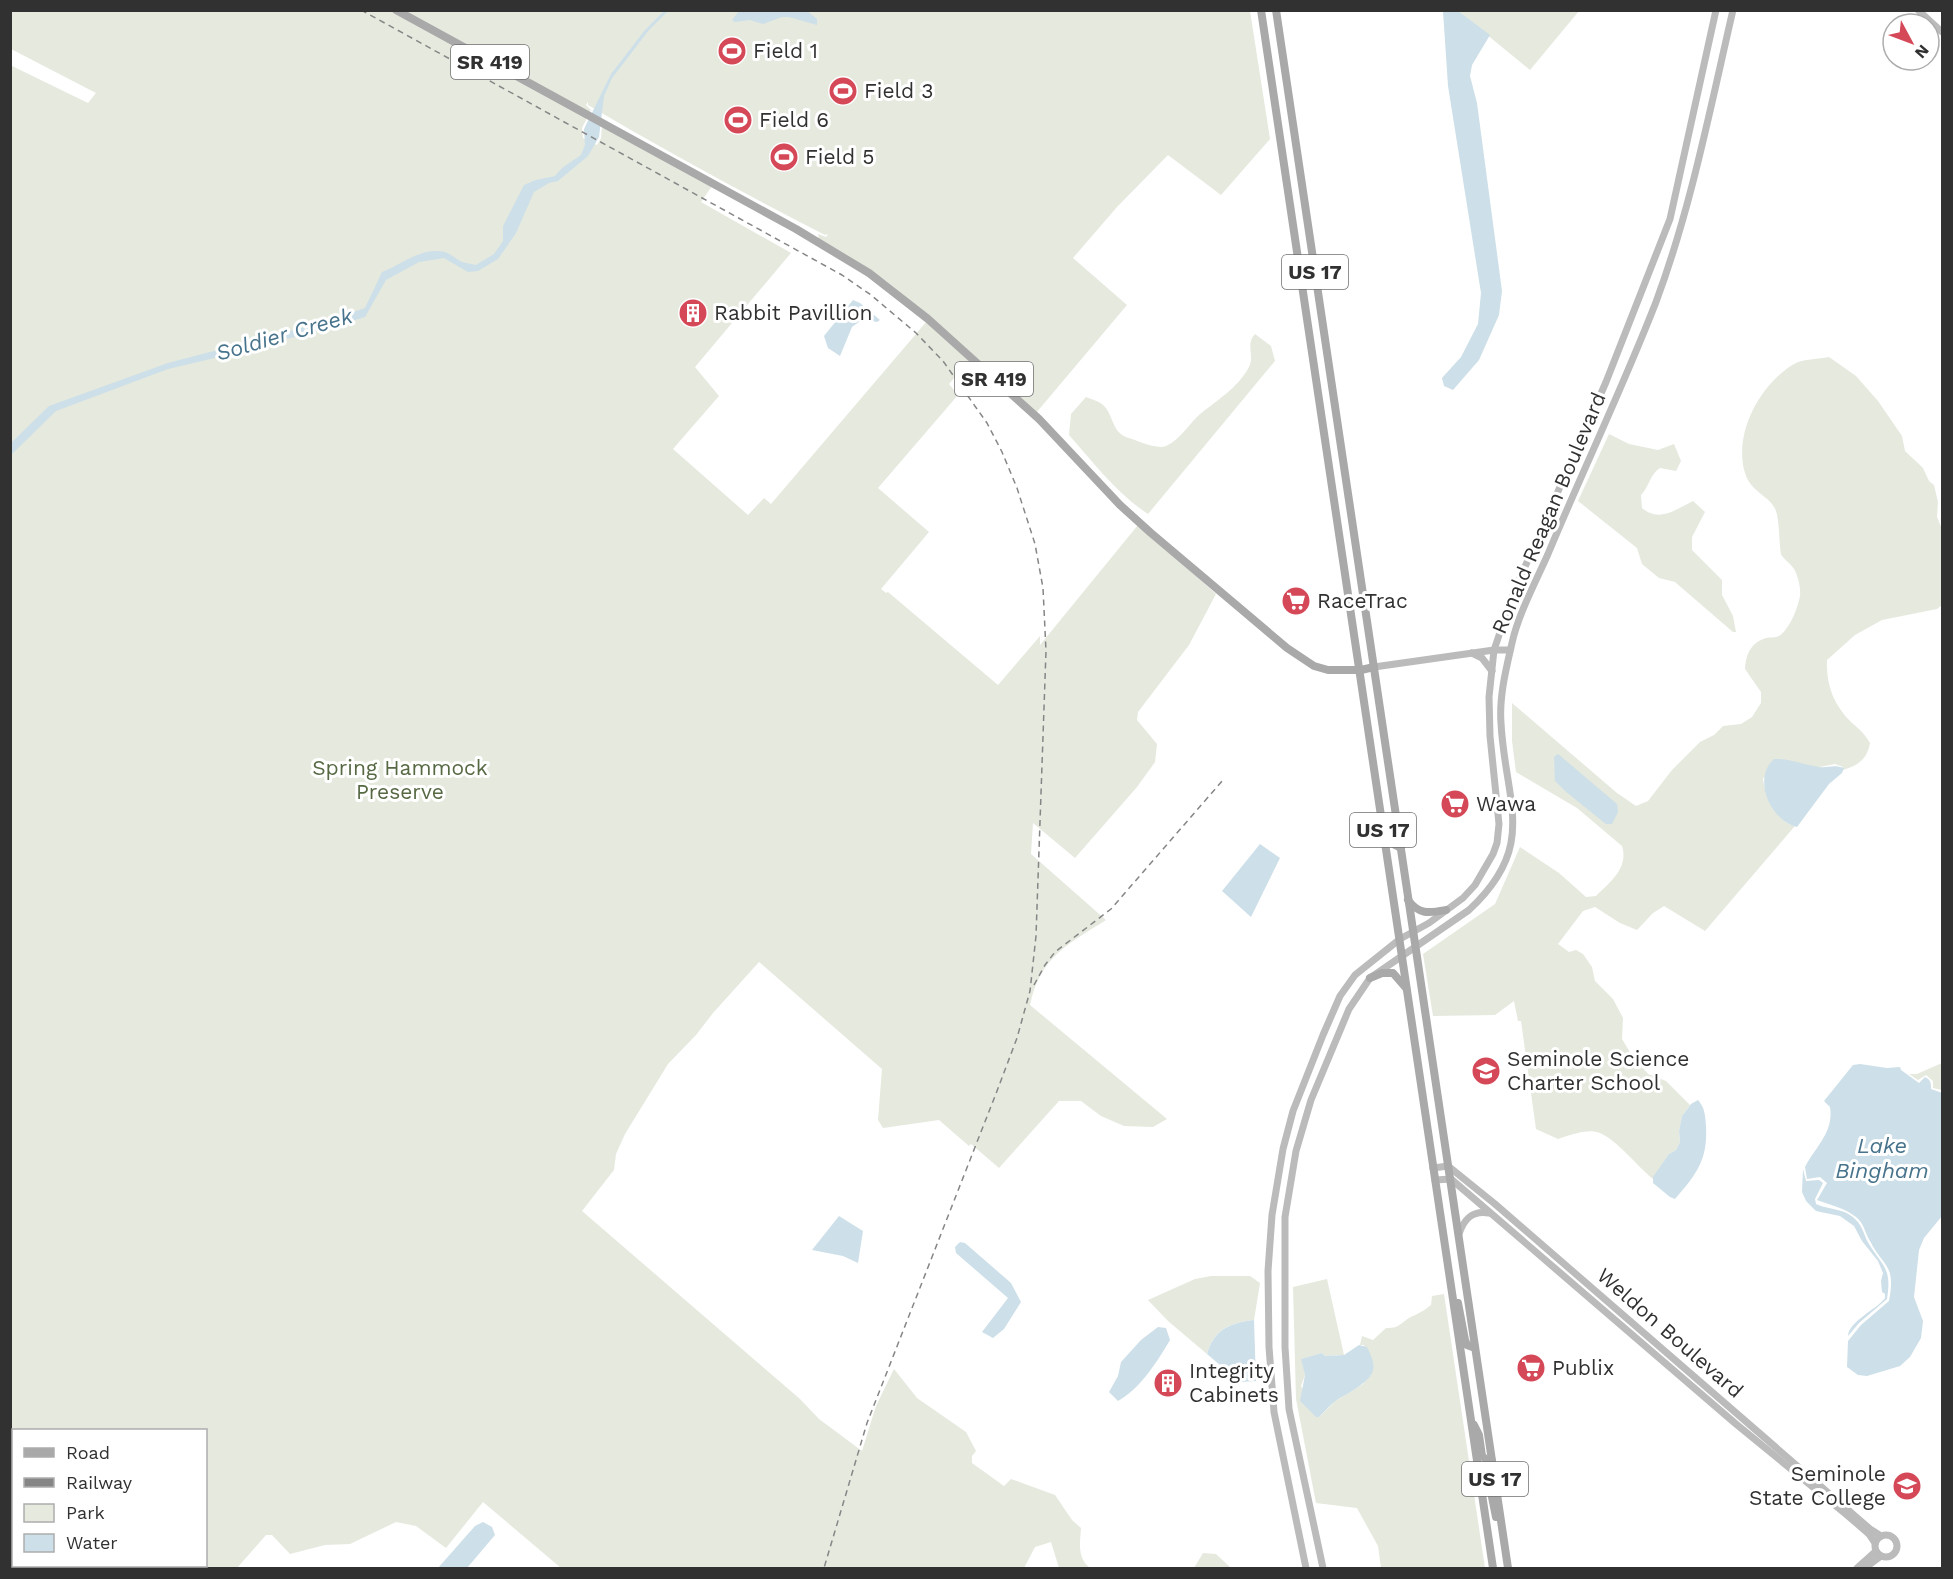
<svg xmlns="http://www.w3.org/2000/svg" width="1953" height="1579" viewBox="0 0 1953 1579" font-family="'Work Sans',sans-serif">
  <rect width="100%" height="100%" fill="#fff"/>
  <!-- green -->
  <g fill="#e5e9de" fill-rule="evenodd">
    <path d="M11 11H391L587 118 582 128 583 138 597 145 601 138 602 126 712 186 701 202 791 253 695 367 719 396 673 449 748 515 764 498 771 504 927 321 969 361 949 384 958 395 878 488 929 532 881 589 886 593 888 592 998 685 1040 636V645L1138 525 1216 594 1189 645 1138 712 1137 720 1157 744 1155 762 1137 787 1075 858 1033 823 1031 854 1106 920C1068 944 1040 957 1030 1005L1167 1119 1153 1127 1124 1126 1101 1116 1081 1101H1059L999 1168 971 1144 969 1146 939 1120 883 1128 878 1120 882 1069 759 962 713 1013 696 1035 668 1064 625 1134 616 1154 614 1170 582 1211 800 1399 819 1419 862 1451 876 1406 894 1369 917 1398 966 1432 976 1451 972 1456V1463L1004 1486 1011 1479 1055 1495 1072 1520 1081 1528C1080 1543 1077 1558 1090 1568H1059L1051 1542 1035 1547 1024 1568H561L483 1502 446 1548 416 1526 396 1522 350 1544 325 1545 290 1554 272 1535H266L237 1568H11L10 65 88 103 96 93 11 49ZM14 1430H206V1566H14Z"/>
    <path d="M402 11H1250L1270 139 1221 195 1168 155 1117 207 1073 258 1127 305 1036 413 908 299 886 281 819 240 818 234 826 237 828 234 825 235C745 194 666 151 588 105V102L586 105 591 110 589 113Z"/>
    <path d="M1458 11H1579L1530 70Z"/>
    <path d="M1255 334 1271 346 1275 361 1148 514C1117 494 1093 462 1069 435L1071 414 1086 397C1091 399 1098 401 1102 404 1114 414 1111 431 1126 437 1136 440 1157 450 1166 446 1179 441 1189 424 1199 415 1217 400 1237 389 1249 367 1255 356 1245 344 1255 334Z"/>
    <path d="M1829 357 1856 376 1878 401 1902 436 1905 451 1923 468 1929 481 1934 485 1938 502 1937 517 1942 529V605L1937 609 1882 620 1855 635 1827 660C1826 684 1833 704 1851 722 1859 729 1865 734 1870 743 1867 760 1858 765 1843 770V767L1835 764 1763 778C1764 795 1777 822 1795 826L1705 931 1664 906 1653 913 1637 930 1620 923 1595 907 1583 911 1558 944 1569 952 1576 950 1583 954 1592 967 1595 981 1613 999 1623 1018 1622 1039 1631 1054 1648 1074 1666 1081 1690 1105 1682 1116 1679 1131 1680 1142 1676 1150 1669 1154 1653 1179C1637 1166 1618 1141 1600 1133 1588 1128 1570 1135 1558 1139L1536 1129 1521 1021H1518L1514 1001 1495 1015 1433 1016 1423 954 1495 904 1520 847 1559 873 1586 897 1596 896C1610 882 1629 868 1622 846L1577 808 1516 772 1512 741V703L1617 793 1636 806 1648 801 1672 770 1700 742 1714 735 1723 726 1741 724 1752 717 1761 703V692L1745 669C1746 655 1750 643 1766 638 1770 637 1776 638 1779 636 1790 629 1798 607 1800 596 1801 589 1798 575 1794 569 1791 564 1785 560 1782 556 1779 551 1780 523 1776 511 1771 496 1751 493 1745 473 1733 434 1760 384 1794 364 1803 359 1819 359 1829 357Z"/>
    <path d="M1609 434 1629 444 1658 450 1674 444 1681 461 1676 471 1660 468C1650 474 1649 487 1641 495L1642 508C1659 523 1677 509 1693 501L1705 512 1692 537V550L1722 580V595L1733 616 1736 632H1733L1675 582 1659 578 1642 564 1637 548 1578 501Z"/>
    <path d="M1942 1063V1090L1933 1088V1081L1926 1075 1918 1080 1909 1074H1917Z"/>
    <path d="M1211 1276H1250L1260 1283 1254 1320C1229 1323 1214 1329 1207 1354L1168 1321 1148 1300 1195 1279Z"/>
    <path d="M1327 1279 1344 1355 1325 1356 1322 1353 1302 1359 1305 1375 1301 1386 1319 1417 1334 1402 1363 1384 1371 1375 1364 1345H1360L1362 1336 1373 1340 1386 1328C1398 1329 1401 1323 1409 1318 1417 1314 1424 1311 1431 1305L1432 1296 1444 1294 1485 1568H1381L1378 1546 1357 1508 1316 1503 1296 1399 1293 1287Z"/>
    <path d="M1203 1553 1216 1554 1231 1568H1194Z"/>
  </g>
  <!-- water -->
  <g fill="#cddfe8">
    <path d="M806 10 817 19V25L789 17H782L763 24 750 20 735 22 732 20 739 11Z"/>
    <path d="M664 11H668L649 30 612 78 604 96 599 137 588 156 558 181 549 183 534 192 516 233 498 259 478 271 468 272 444 258 419 262 386 280 365 317 306 335 280 340 244 351 168 369 56 411 11 455V443L49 406 168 363 279 334 334 319 365 308 382 272C403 264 421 247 445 252 451 254 456 259 462 262 466 263 471 264 476 265L494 254 503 241V226L524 185 536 180 555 176 562 168 581 155 585 145 584 129 611 74 645 30Z"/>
    <path d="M1458 11 1490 35 1472 65 1470 76 1477 103 1502 291 1499 315 1479 360 1453 390 1444 386 1442 378 1461 357 1478 324 1481 293 1448 86 1443 11Z"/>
    <path d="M853 300 860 303 880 320 877 322 863 319 852 327 840 356 828 348 824 336Z"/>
    <path d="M1558 754 1617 804 1618 812 1612 824H1606L1565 791 1555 781 1554 757Z"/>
    <path d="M1774 759C1790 758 1803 765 1819 767 1828 768 1834 764 1844 768L1842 773 1829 784 1797 827C1770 820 1752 779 1774 759Z"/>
    <path d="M1260 844 1280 858 1251 917 1222 891Z"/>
    <path d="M1860 1064 1887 1068 1900 1067 1901 1070 1919 1083 1925 1077C1931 1080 1931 1083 1931 1089L1942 1093V1216L1924 1238 1919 1250 1914 1297 1923 1321 1921 1338 1910 1357 1900 1366 1867 1376 1858 1375 1847 1367 1848 1341 1861 1325 1889 1301C1896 1264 1884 1268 1870 1241 1865 1233 1864 1223 1856 1217 1845 1208 1830 1205 1817 1200L1827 1183 1820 1177 1807 1179 1805 1167C1816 1146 1834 1132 1830 1107L1824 1101 1853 1065Z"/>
    <path d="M1698 1100C1705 1108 1705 1115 1706 1126 1708 1160 1696 1175 1675 1199L1670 1197 1653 1183V1177L1669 1154 1676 1150 1680 1142 1679 1131 1682 1116 1691 1104Z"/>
    <path d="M1803 1169 1806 1181 1819 1180 1823 1183 1815 1199 1816 1204C1829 1210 1844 1208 1855 1219 1863 1226 1864 1236 1869 1244 1883 1267 1892 1268 1887 1299L1859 1323 1848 1336C1849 1321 1876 1310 1885 1298V1294L1882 1292 1881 1281 1883 1273 1878 1261 1862 1241 1854 1226 1840 1216 1816 1211 1806 1201 1802 1192Z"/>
    <path d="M839 1216 863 1231 858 1263 843 1256 812 1250Z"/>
    <path d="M960 1242 965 1243 1011 1283 1021 1302 1004 1329 993 1338 982 1332 1008 1298 956 1253 955 1247Z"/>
    <path d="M1254 1320 1256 1381 1240 1382 1207 1354C1214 1329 1230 1323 1254 1320Z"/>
    <path d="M1158 1327 1166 1328 1170 1340C1157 1362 1140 1389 1118 1401L1109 1392 1118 1376 1121 1362 1141 1340Z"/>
    <path d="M1359 1345 1367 1347C1370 1353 1375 1363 1373 1370 1371 1383 1343 1395 1333 1403 1328 1407 1324 1412 1319 1417H1316L1300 1401 1305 1375 1301 1359 1322 1353 1325 1356 1344 1355Z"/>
    <path d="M483 1522 492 1527 495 1535 467 1568H438L475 1526Z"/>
  </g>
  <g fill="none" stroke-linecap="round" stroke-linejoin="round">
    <!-- secondary -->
    <g stroke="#bbb" stroke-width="7">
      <path d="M1918 10 1942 32"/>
      <path d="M1472 653 1482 658 1492 671"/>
      <path d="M1374 667 1494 650H1510"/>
      <path d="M1433 1168 1448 1166 1495 1204 1870 1529 1881 1536"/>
      <path d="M1435 1180 1451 1179 1736 1424 1847 1515 1869 1534 1875 1543"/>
      <path d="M1459 1234C1464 1219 1472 1210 1489 1213"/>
      <circle cx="1886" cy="1546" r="11"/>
      <path d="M1306 1568 1274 1412 1269 1347 1268 1271 1272 1215 1283 1149 1293 1111 1323 1035 1340 996 1355 975 1400 939 1429 923 1463 898 1475 885 1493 854 1497 843 1499 824 1490 736 1489 697 1494 650 1513 594 1606 382 1670 219 1716 10"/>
      <path d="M1323 1568 1289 1409 1285 1347V1217L1296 1151 1311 1100 1349 1009 1370 978 1469 910C1539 845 1505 802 1501 723 1499 697 1506 669 1512 643 1518 615 1536 581 1548 554 1583 470 1623 387 1656 302 1691 208 1710 109 1733 10"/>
      <path d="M1857 1568 1876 1551"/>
      <path d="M1865 1568 1881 1556"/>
    </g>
    <!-- primary -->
    <g stroke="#a9a9a9" stroke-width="8">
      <path d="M396 10 796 229 869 273 928 319 1039 419 1120 505 1151 533 1287 648 1314 666 1328 670H1361L1374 667"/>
      <path d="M1261 10 1493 1568"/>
      <path d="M1276 10 1508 1568"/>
      <path d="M1382 823 1390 824 1393 844 1401 848"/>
      <path d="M1408 900C1419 915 1429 913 1446 910"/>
      <path d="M1370 978 1382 973H1393L1406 988"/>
      <path d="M1458 1303 1465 1340 1467 1345 1475 1348"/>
      <path d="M1474 1425 1479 1435 1482 1456 1488 1461H1492"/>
      <path d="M1480 1482 1488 1483 1490 1487 1496 1517"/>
    </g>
    <!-- rail -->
    <g stroke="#868686" stroke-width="1.5" stroke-dasharray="6 4.5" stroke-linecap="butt">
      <path d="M361 10 842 275 871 295 916 333 943 361 987 423 1002 452 1017 488 1035 544 1043 588 1046 651 1036 936 1030 991 1017 1038 997 1091 867 1423 824 1568"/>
      <path d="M1034 985 1045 965 1055 952 1111 909 1223 780"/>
    </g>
  </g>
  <!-- icons -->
  <defs>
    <g id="stadium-disc" transform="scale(1.5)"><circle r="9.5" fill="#d44857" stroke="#fff"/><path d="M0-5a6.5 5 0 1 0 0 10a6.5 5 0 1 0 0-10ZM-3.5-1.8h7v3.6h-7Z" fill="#fff"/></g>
    <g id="building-disc" transform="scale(1.5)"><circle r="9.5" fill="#d44857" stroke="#fff"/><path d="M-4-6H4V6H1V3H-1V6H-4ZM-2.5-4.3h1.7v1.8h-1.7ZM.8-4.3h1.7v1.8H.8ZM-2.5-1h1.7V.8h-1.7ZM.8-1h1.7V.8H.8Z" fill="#fff"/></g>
    <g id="supermarket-disc" transform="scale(1.5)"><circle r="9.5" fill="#d44857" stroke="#fff"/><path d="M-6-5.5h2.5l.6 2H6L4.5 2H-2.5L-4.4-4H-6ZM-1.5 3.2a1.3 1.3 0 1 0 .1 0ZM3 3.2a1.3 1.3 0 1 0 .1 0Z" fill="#fff"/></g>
    <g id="school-disc" transform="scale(1.5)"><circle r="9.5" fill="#d44857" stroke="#fff"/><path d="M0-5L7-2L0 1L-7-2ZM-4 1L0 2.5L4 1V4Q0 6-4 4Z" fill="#fff"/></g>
    <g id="university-disc" transform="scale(1.5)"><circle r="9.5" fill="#d44857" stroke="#fff"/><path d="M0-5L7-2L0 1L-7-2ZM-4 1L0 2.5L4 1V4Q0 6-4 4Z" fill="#fff"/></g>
  </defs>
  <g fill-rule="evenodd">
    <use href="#stadium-disc" x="732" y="51"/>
    <use href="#stadium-disc" x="843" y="91"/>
    <use href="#stadium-disc" x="738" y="120"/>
    <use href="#stadium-disc" x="784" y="157"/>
    <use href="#building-disc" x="693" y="313"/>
    <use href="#supermarket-disc" x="1296" y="601"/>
    <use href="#supermarket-disc" x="1455" y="804"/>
    <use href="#school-disc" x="1486" y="1071"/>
    <use href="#supermarket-disc" x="1531" y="1368"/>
    <use href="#building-disc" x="1168" y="1383"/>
    <use href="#university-disc" x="1907" y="1486"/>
  </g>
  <g text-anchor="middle" stroke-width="6" stroke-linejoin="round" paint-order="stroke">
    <!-- shield labels -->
    <g fill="#fff" stroke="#6f6f6f" stroke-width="1.5">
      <rect x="451" y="45" width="78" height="34" rx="4.5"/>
      <rect x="1282" y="255" width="66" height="34" rx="4.5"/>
      <rect x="955" y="362" width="78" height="34" rx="4.5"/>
      <rect x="1350" y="813" width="66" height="34" rx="4.5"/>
      <rect x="1462" y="1462" width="66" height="34" rx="4.5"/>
    </g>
    <g font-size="20" font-weight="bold" fill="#313131">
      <text x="490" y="69">SR 419</text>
      <text x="1315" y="279">US 17</text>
      <text x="994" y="386">SR 419</text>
      <text x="1383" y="837">US 17</text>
      <text x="1495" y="1486">US 17</text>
    </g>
    <!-- poi labels -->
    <g font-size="21" fill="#313131" stroke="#fff" text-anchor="start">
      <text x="753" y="58">Field 1</text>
      <text x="864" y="98">Field 3</text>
      <text x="759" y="127">Field 6</text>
      <text x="805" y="164">Field 5</text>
      <text x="714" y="320">Rabbit Pavillion</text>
      <text x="1317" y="608">RaceTrac</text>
      <text x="1476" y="811">Wawa</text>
      <text x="1507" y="1066">Seminole Science<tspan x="1507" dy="24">Charter School</tspan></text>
      <text x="1552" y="1375">Publix</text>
      <text x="1189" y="1378">Integrity<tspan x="1189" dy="24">Cabinets</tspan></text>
      <text x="1886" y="1481" text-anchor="end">Seminole<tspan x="1886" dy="24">State College</tspan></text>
    </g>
    <!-- street labels -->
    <g font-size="21" fill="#313131" stroke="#fff">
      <text transform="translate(1549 513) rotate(-67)" y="7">Ronald Reagan Boulevard</text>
      <text transform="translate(1670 1333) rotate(41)" y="7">Weldon Boulevard</text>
    </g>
    <!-- park labels -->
    <g font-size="21" fill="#566943" stroke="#fff">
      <text x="400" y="775">Spring Hammock<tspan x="400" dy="24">Preserve</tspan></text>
    </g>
    <!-- water labels -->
    <g font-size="22" font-style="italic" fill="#47738c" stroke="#fff">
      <text transform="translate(284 334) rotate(-16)" y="8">Soldier Creek</text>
      <text x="1882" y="1153">Lake<tspan x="1882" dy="25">Bingham</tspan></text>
    </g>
  </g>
  <!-- border -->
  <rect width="1953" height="1579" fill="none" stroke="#313131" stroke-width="24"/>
  <!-- legend -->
  <rect x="12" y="1429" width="195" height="138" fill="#ffffff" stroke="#adadad" stroke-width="1.5"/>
  <rect x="24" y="1448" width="30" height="9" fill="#a9a9a9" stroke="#adadad" stroke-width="1.5"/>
  <text x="66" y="1459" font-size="18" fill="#313131">Road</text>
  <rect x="24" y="1478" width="30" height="9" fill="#868686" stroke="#adadad" stroke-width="1.5"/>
  <text x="66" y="1489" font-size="18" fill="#313131">Railway</text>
  <rect x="24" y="1504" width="30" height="18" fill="#e5e9de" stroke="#adadad" stroke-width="1.5"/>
  <text x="66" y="1519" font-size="18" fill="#313131">Park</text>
  <rect x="24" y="1534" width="30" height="18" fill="#cddfe8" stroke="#adadad" stroke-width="1.5"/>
  <text x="66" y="1549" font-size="18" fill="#313131">Water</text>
  <!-- north arrow -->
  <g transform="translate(1911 42) rotate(131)"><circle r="28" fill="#ffffff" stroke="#adadad" stroke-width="1.5"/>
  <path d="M0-4.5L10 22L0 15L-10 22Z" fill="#d44857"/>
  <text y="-9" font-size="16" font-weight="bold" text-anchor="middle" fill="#313131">N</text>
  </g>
</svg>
